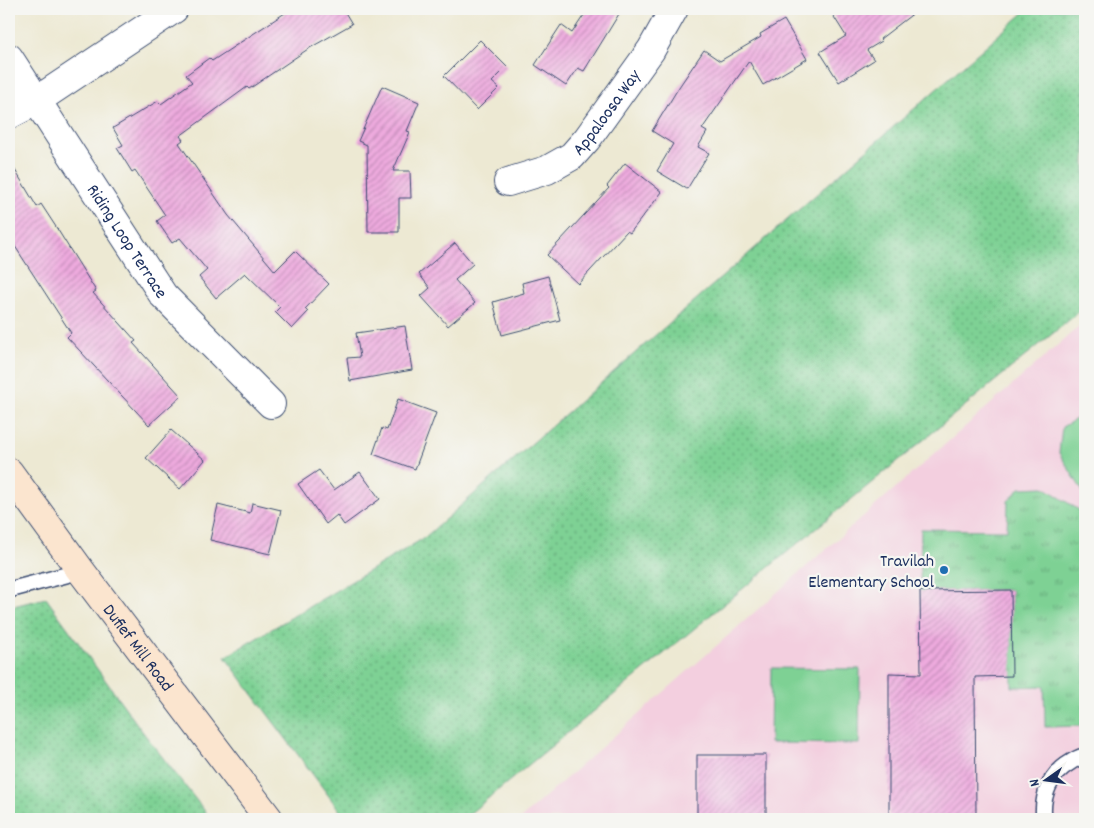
<svg xmlns="http://www.w3.org/2000/svg" width="1094" height="828" viewBox="0 0 1094 828" font-family="Dekko,sans-serif">
  <defs>
    <pattern id="grass-dots" width="8" height="8" patternUnits="userSpaceOnUse" patternTransform="scale(1.25)"><rect width="8" height="8" fill="#7ed194"/><path d="M2 2h.1M6 6h.1" fill="none" stroke="#66aa7c" stroke-width="1.8" stroke-linecap="round"/></pattern>
    <pattern id="park-tufts" width="24" height="20" patternUnits="userSpaceOnUse" patternTransform="scale(1.25)"><rect width="24" height="20" fill="#7ed194"/><path d="M3 7l-1-3M5 7V3M7 7l1-3M15 17l-1-3M17 17v-4M19 17l1-3" fill="none" stroke="#66aa7c"/></pattern>
    <pattern id="building-hatch" width="6" height="6" patternUnits="userSpaceOnUse" patternTransform="scale(1.25)"><rect width="6" height="6" fill="#eeaade"/><path d="M-1 1l2-2M0 6l6-6M5 7l2-2" fill="none" stroke="#c08bb7"/></pattern>
  </defs>
  <rect width="100%" height="100%" fill="#f6f6f2"/>
  <filter id="ink" filterUnits="userSpaceOnUse"><feTurbulence type="fractalNoise" baseFrequency=".02" numOctaves="2"/><feDisplacementMap in="SourceGraphic" scale="10" xChannelSelector="R" yChannelSelector="G"/><feConvolveMatrix kernelMatrix="1 2 1 2 8 2 1 2 1" color-interpolation-filters="sRGB"/></filter>
  <filter id="wash" filterUnits="userSpaceOnUse"><feTurbulence type="fractalNoise" baseFrequency=".0096" numOctaves="4" result="noise"/><feDisplacementMap in="SourceGraphic" scale="20" xChannelSelector="R" yChannelSelector="G"/><feGaussianBlur stdDeviation="1.12" result="paint"/><feColorMatrix in="noise" values="0 0 0 0 0 0 0 0 0 0 0 0 0 0 0 0 0 1.4 0 .05"/><feComposite in="paint" operator="in"/></filter>
  <g filter="url(#wash)">
    <rect width="100%" height="100%" fill="#ede9d3"/>
    <!-- built -->
    <path fill="#f3cfdf" d="M1085 321V819H520Z"/>
    <!-- grass -->
    <g fill="url(#grass-dots)" stroke="#4c8079">
      <path d="M1028 9H1085V307L463 819H346L225 657 424 538Z"/>
      <path d="M46 598 142 731 211 819H9V607Z"/>
    </g>
    <!-- park -->
    <path fill="url(#park-tufts)" stroke="#4c8079" d="M1044 487 1085 514V726L1045 727 1044 686 1012 687 1011 590 920 591 921 529 1007 530 1008 501 1020 488Z"/>
    <!-- pitch -->
    <g fill="#7ed194" stroke="#4c8079">
      <path d="M1085 414V495L1059 453 1062 427Z"/>
      <path d="M771 668 860 669 859 744 770 743Z"/>
    </g>
    <g id="blocks">
      <!-- building -->
      <g fill="url(#building-hatch)">
        <path d="M291 9H343L352 24 308 49 249 89 247 87 180 136 183 140 179 143 228 215 275 271 295 251 329 284 305 309 308 312 292 329 275 312 280 307 245 273 216 298 199 277 207 270 180 238 172 243 157 221 165 215 135 170 132 172 117 148 123 145 113 128 158 101 161 104 192 82 186 75 209 58 212 61Z"/>
        <path d="M588 9H622L584 71 578 68 566 86 535 65 561 25 572 33Z"/>
        <path d="M829 9H919L880 39 882 41 867 50 874 60 839 82 820 52 846 36Z"/>
        <path d="M784 20 807 59 763 85 749 61 702 129 707 132 698 147 709 153 687 189 657 171 673 144 652 131 679 87 704 50 720 61 761 37 760 34Z"/>
        <path d="M480 40 507 67 492 82 499 88 477 110 444 76Z"/>
        <path d="M382 86 419 102 407 131 410 132 393 171H410L411 198H399V232H368L367 145 358 141Z"/>
        <path d="M9 160 37 207 41 204 56 227 96 291 93 293 136 341 133 343 181 396 149 425 67 337 71 333 9 237Z"/>
        <path d="M625 163 662 192 630 233 627 231 578 284 547 255 609 188 607 186Z"/>
        <path d="M455 243 473 264 455 280 475 303 448 326 421 296 430 288 419 274Z"/>
        <path d="M548 276 560 320 502 335 493 302 524 293 522 283Z"/>
        <path d="M405 326 412 370 350 381 347 358 360 357 356 333Z"/>
        <path d="M398 399 436 413 415 469 373 454 382 428 387 430Z"/>
        <path d="M171 430 205 460 180 489 146 458Z"/>
        <path d="M319 470 334 490 360 472 380 499 344 525 337 515 326 524 298 484Z"/>
        <path d="M252 503 281 510 270 554 210 540 218 505 250 513Z"/>
        <path d="M1011 590 1012 676 975 677 976 819H889V673L921 674 920 591Z"/>
        <rect x="697" y="755" width="69" height="64"/>
      </g>
    </g>
  </g>
  <g filter="url(#ink)">
    <use href="#blocks" fill-opacity="0" stroke="#3a4b70" stroke-width="1"/>
    <g fill="none" stroke-linecap="round" stroke-linejoin="round">
      <!-- lane casing -->
      <g stroke="#3a4b70" stroke-width="18">
        <g id="lane">
          <path d="M9 590 81 571"/>
          <path d="M1044 819C1041 796 1050 774 1071 762 1076 759 1080 756 1085 756"/>
        </g>
      </g>
      <!-- street casing -->
      <g stroke="#3a4b70" stroke-width="30">
        <g id="street">
          <path id="s1" d="M9 58 163 295 271 404"/>
          <path d="M9 115 36 101 174 9"/>
          <path id="s2" d="M508 182 547 170 572 156 587 139 651 50 674 9"/>
        </g>
      </g>
      <!-- secondary casing -->
      <g stroke="#3a4b70" stroke-width="30">
        <g id="secondary">
          <path id="s3" d="M9 472 81 571 269 819"/>
        </g>
      </g>
      <!-- lane -->
      <use href="#lane" stroke="#fff" stroke-width="15"/>
      <!-- street -->
      <use href="#street" stroke="#fff" stroke-width="28"/>
      <!-- secondary -->
      <use href="#secondary" stroke="#fbe5cf" stroke-width="28"/>
    </g>
  </g>
  <!-- markers -->
  <circle fill="#1f6fb2" stroke="#f6f6f2" stroke-width="2" cx="944" cy="570" r="5"/>
  <g text-anchor="middle" stroke-width="4.5" stroke-linejoin="round" paint-order="stroke">
    <!-- street labels -->
    <g font-size="18" fill="#1b2f5e" stroke="#f6f6f2">
      <text dy="6" stroke="none"><textPath href="#s2" startOffset="125">Appaloosa Way</textPath></text>
      <text dy="6" stroke="none"><textPath href="#s1" startOffset="218">Riding Loop Terrace</textPath></text>
      <text dy="6" stroke="none"><textPath href="#s3" startOffset="218">Dufief Mill Road</textPath></text>
    </g>
    <!-- poi labels -->
    <g font-size="18" fill="#1b2f5e" stroke="#f6f6f2" text-anchor="end">
      <text x="934" y="566">Travilah<tspan x="934" dy="21">Elementary School</tspan></text>
    </g>
  </g>
  <!-- margin -->
  <rect width="1094" height="828" fill="none" stroke="#f6f6f2" stroke-width="30"/>
  <!-- north arrow -->
  <g transform="translate(1046 780) rotate(256)" stroke="#f6f6f2" stroke-width="4" paint-order="stroke">
  <path d="M0-4L9 19L0 12L-9 19Z" fill="#1b2f5e"/>
  <text y="-8" font-size="14" font-weight="bold" text-anchor="middle" fill="#1b2f5e">N</text>
  </g>
</svg>
